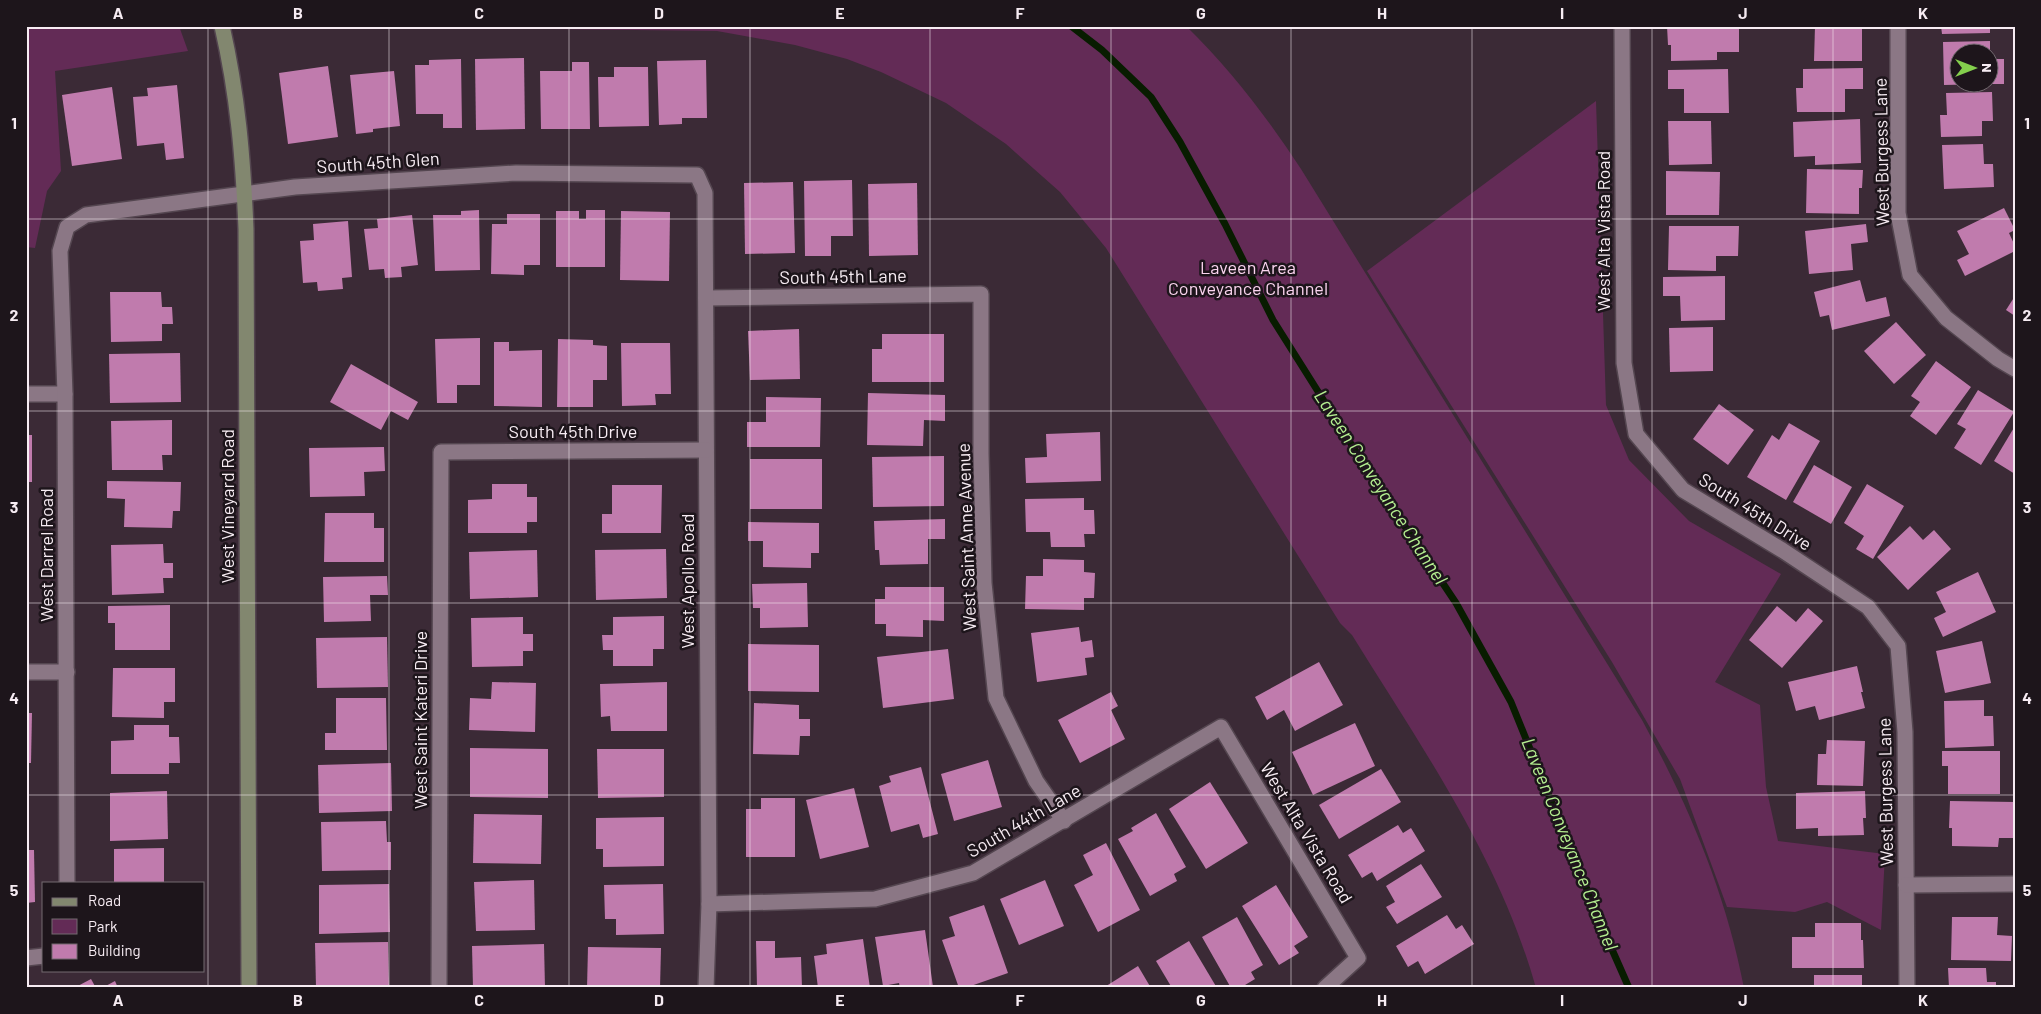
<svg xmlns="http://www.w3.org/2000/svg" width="2041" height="1014" viewBox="0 0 2041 1014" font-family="Barlow,sans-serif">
  <rect width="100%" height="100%" fill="#3b2a36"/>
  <!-- green -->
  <g fill="#632b56">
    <path d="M26 26H179L188 51 55 71 61 171 47 191 35 248 26 247Z"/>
    <path d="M542 26H1186C1230 69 1267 117 1301 169L1642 720C1688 804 1726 893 1744 988H1536C1500 859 1422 748 1352 635L1340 623 1106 248 1060 192 1006 144 946 103 881 72 847 59 795 45 717 31 551 29Z"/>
    <path d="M1596 101 1606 405 1629 460 1689 521 1781 574 1715 682 1760 705 1766 787 1778 841 1885 854 1881 930 1827 902 1795 912 1727 907 1680 779 1612 662 1367 271Z"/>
  </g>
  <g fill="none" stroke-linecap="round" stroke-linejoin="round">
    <!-- stream -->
    <path stroke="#081c00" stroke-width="7" d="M1071 26 1102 50 1151 97 1180 142 1225 224 1273 320 1370 474 1456 603 1511 702 1603 929 1629 988"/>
  </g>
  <!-- building -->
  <g fill="#c07bad">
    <path d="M1667 26H1739V52H1717V60L1671 61V45H1668Z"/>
    <path d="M1815 26H1862V61H1814Z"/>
    <path d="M1941 26H1990V33L1942 34Z"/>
    <path d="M1990 41V59H2004V84H1988V52H1958V82H1988V84L1944 85 1943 42Z"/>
    <path d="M524 58 525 129 476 130 475 59Z"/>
    <path d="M461 59 462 128H443V114H416L415 65H429V60Z"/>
    <path d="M706 60 707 118H682V124L659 125 657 61Z"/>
    <path d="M572 62H589L590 129H541L540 71H572Z"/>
    <path d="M328 66 338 137 288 144 279 73Z"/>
    <path d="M614 67H648L649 126 599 127 598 77H614Z"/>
    <path d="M1863 68V89H1845V112H1797L1796 88H1803V69Z"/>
    <path d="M1728 69 1729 113H1684V89H1668V70Z"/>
    <path d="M394 71 400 126 373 129V132L356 134 350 75Z"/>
    <path d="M177 85 184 158 166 160 164 143 137 146 133 97 148 96 147 88Z"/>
    <path d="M112 87 122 159 72 166 62 95Z"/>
    <path d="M1992 92 1993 121H1982V136L1941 137 1940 115H1947L1946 93Z"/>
    <path d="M1860 119 1861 163 1815 165V156L1794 157 1793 122Z"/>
    <path d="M1668 121H1711L1712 164 1669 165Z"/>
    <path d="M1983 144 1984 164H1993L1994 187 1944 189 1942 145Z"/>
    <path d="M1807 169 1863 170 1862 188H1859V214L1806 213Z"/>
    <path d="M1666 171 1720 172 1719 215H1666Z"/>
    <path d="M852 180 853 236H831V256H805L804 181Z"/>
    <path d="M793 182 795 253 745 254 744 183Z"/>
    <path d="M917 183 918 255 869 256 868 184Z"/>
    <path d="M2004 208 2015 230 2009 233 2015 246V251L1965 276 1957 260 1969 254 1957 231Z"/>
    <path d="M479 210 480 270 435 271 433 215H461V211Z"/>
    <path d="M586 210H605V267H556V211H579V219H586Z"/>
    <path d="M621 211 670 212 669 281 620 280Z"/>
    <path d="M507 214H540V265H524V275L491 274 492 224H507Z"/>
    <path d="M412 215 418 265 401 267 402 277 385 278 384 269 369 270 364 229 378 228 377 219Z"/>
    <path d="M348 221 352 277 342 278 343 289 318 291 317 282 303 283 300 241 314 240 313 224Z"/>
    <path d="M1866 224 1868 242 1851 244 1853 270 1809 274 1805 231Z"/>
    <path d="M1669 226H1739L1738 256H1716V271L1668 270Z"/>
    <path d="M1725 276V320L1681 321 1680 296H1663V277Z"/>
    <path d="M1860 280 1866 302 1886 297 1890 316 1832 330 1829 315 1820 317 1814 292Z"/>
    <path d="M110 292H161L162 307H172L173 324H162V341L111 342Z"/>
    <path d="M2015 296V316L2006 310Z"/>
    <path d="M1896 322 1926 355 1894 384 1864 351Z"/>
    <path d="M1713 327V371L1670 372 1669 328Z"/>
    <path d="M799 329 800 379 750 380 748 331Z"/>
    <path d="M882 334H944V382H872V349H882Z"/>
    <path d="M480 338V385H457V403H437L435 339Z"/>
    <path d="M558 339 593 340V345L607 346V380H593V407H557Z"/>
    <path d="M494 342H509V351L542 350V407L494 406Z"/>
    <path d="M621 343H670L671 394H655L656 405 622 406Z"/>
    <path d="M180 353 181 402 110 403 109 354Z"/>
    <path d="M1936 361 1971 387 1936 435 1910 416 1920 402 1911 396Z"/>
    <path d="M351 364 418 402 408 420 391 411 381 430 330 402Z"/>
    <path d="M1978 390 2014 412 1981 465 1954 448 1966 429 1957 424Z"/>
    <path d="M868 393 945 395V421L924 420 923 446 867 445Z"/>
    <path d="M766 397 821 398 820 447H747V422H766Z"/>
    <path d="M1719 404 1754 430 1728 465 1693 439Z"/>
    <path d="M172 420V455H162L163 470H112L111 421Z"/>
    <path d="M1789 423 1820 441 1786 500 1747 477 1772 435 1779 440Z"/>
    <path d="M2015 426V474L1994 461Z"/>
    <path d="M1100 432 1101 481 1026 483 1025 458 1047 457 1046 434Z"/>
    <rect x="26" y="435" width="6" height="47"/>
    <path d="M384 447 385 471 364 472 365 496 310 497 309 448Z"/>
    <path d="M944 456V506L873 507 872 457Z"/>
    <rect x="750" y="459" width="72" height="50"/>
    <path d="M1814 465 1852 487 1831 524 1793 502Z"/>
    <path d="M107 481 181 482 180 511H173L172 528 124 527 125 499 107 498Z"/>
    <path d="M492 484H527V497H537V522H527V533H468V500L492 499Z"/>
    <path d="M1867 484 1904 506 1873 559 1856 549 1864 536 1844 523Z"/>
    <path d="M612 485H662L661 533H602V514H612Z"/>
    <path d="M1084 498V510H1094L1095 534H1084L1085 547H1051L1050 532H1026L1025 499Z"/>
    <path d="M325 513H374V528H384V562H324Z"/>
    <path d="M945 519V539H928V564L880 565 879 550H875L874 521Z"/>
    <path d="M748 522 819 523V553H811V568L763 567V541H748Z"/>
    <path d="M1910 526 1923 540 1934 530 1951 549 1908 590 1877 557Z"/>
    <path d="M163 544 164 563H173V578H163L164 593 112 595 111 545Z"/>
    <path d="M666 549 667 598 596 600 595 550Z"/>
    <path d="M537 550 538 597 470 599 469 552Z"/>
    <path d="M1043 559 1084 560V572L1095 573 1094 598H1084V610L1025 609 1026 576H1043Z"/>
    <path d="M1978 572 1996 612 1943 637 1934 618 1946 612 1936 592Z"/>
    <path d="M387 576 388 595H370L371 621 324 622 323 577Z"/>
    <path d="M807 583 808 627 760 628V608H753L752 584Z"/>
    <path d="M885 587H944V621L923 620V637L886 636V624H875V599H885Z"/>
    <path d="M170 605V650H115V623H108V606Z"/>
    <path d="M1777 606 1796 622 1808 608 1823 621 1782 668 1749 640Z"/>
    <path d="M664 616V649H653V666H613V650H603L602 635H613V617Z"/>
    <path d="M523 617V634H533V651H523V666L472 667 471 618Z"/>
    <path d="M1079 627 1081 642 1092 640 1094 657 1085 658 1087 675 1037 682 1031 633Z"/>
    <path d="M387 637 388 687 317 688 316 638Z"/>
    <path d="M1982 641 1991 683 1945 693 1936 651Z"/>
    <path d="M748 644 819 645V692L748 691Z"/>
    <path d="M948 649 954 699 883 708 877 657Z"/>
    <path d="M1319 662 1343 705 1295 731 1284 710 1267 720 1255 697Z"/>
    <path d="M1857 666 1863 692H1861L1865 708 1819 720 1815 706 1796 711 1788 682Z"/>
    <path d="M113 668H175V702H164V718L112 717Z"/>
    <path d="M492 682 536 683 535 732 469 730 470 698 491 699Z"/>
    <path d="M667 682V731H611L610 716 601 717 600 684Z"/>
    <path d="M1111 692 1118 706 1111 710 1125 739 1080 763 1058 720Z"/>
    <path d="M336 698H386L387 750H325V733H336Z"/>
    <path d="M1984 700V716H1993L1994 746 1945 748 1944 701Z"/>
    <path d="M754 703 799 705V719H810V736H800L799 755 753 754Z"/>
    <path d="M26 713H32L31 763H26Z"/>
    <path d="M1355 723 1375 766 1313 795 1292 752Z"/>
    <path d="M134 725H169V737H179L180 763H169V774H111V741L134 740Z"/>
    <path d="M1827 740 1865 741 1863 786 1817 785 1818 754H1826Z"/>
    <path d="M470 748 548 749V798L470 797Z"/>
    <path d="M597 749H664V797L598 798Z"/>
    <path d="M1942 751H2000V794H1948V766H1942Z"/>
    <path d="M988 760 1002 807 954 821 941 774Z"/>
    <path d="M391 763 392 811 319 813 318 765Z"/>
    <path d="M921 767 938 834 923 838 919 824 891 832 879 786 891 782 889 776Z"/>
    <path d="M1381 769 1401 802 1339 839 1319 805Z"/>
    <path d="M1210 782 1248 843 1206 869 1169 809Z"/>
    <path d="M854 788 869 847 820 859 806 800Z"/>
    <path d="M167 791 168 839 110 841V793Z"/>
    <path d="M1865 791 1866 818H1863L1864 835 1818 836V828L1796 829V793Z"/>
    <path d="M761 798H795V857H746V809H761Z"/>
    <path d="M1950 801 2015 802V838H1999L1998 847 1952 846V828H1949Z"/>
    <path d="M1156 813 1186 867 1174 874 1177 881 1150 896 1118 839 1133 831 1131 828Z"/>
    <path d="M474 814 542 815 541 864 473 863Z"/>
    <path d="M664 817V866L603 867V849H596V818Z"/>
    <path d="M386 821 387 842H391V870L322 871 321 822Z"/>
    <path d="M1398 825 1403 833 1411 828 1425 851 1377 881 1372 872 1362 878 1348 855Z"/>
    <path d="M1106 843 1140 910 1098 932 1074 885 1093 875 1083 855Z"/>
    <path d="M164 848V883H114V849Z"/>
    <path d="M26 850H34L35 902 26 903Z"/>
    <path d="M1421 864 1442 897 1397 924 1386 907 1395 902 1386 886Z"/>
    <path d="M534 880 535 930 476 931 474 882Z"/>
    <path d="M1045 880 1064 926 1019 945 1000 899Z"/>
    <path d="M389 884 390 932 319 934V885Z"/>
    <path d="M663 884 664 934 616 935V919H605L604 885Z"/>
    <path d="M1276 885 1308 937 1294 946 1299 953 1279 965 1242 906Z"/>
    <path d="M984 905 1008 973 965 988H959L942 940 955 936 949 917Z"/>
    <path d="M1447 915 1456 929 1462 925 1474 944 1425 974 1418 961 1408 967 1396 946Z"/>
    <path d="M1237 917 1263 965 1251 972 1255 979 1240 988H1231L1202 937Z"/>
    <path d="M1952 917H1998L1997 935 2012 936 2011 961 1951 960Z"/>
    <path d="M1815 923H1861V940H1863L1864 968H1792V937H1815Z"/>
    <path d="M925 930 933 987 900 988 899 983 883 986 875 937Z"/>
    <path d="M863 939 870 988H818L814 956 827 954 826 944Z"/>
    <path d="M756 941H775V958L801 957 802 988H757Z"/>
    <path d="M1189 941 1217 988H1172L1156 961Z"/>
    <path d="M388 942 389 988H316L315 943Z"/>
    <path d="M544 944 545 988H473L472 946Z"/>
    <path d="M588 947 661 948 660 988H587Z"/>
    <path d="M1138 966 1151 988H1103Z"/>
    <path d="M1948 968H1986L1987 982H1996V988H1949Z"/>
    <rect x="1814" y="975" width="48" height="13"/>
    <path d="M91 979 96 988H74Z"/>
    <path d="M115 981 118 988H102Z"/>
  </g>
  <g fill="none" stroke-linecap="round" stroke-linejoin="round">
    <!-- street casing -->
    <g stroke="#544650" stroke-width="18">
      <g id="street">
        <path d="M1622 26 1624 363 1636 434 1683 490 1782 550 1868 607 1898 646 1905 732 1907 988"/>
        <path d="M1898 26V213L1910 275 1946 318 1998 359 2015 369"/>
        <path d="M706 298 981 294V453L984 583 996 698 1036 781 1064 821"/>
        <path d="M26 394H65"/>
        <path d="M26 672H67"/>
        <path d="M67 883 65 394 60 251 67 227 86 215 295 187 516 173 697 175 705 193 709 904 706 988"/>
        <path d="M1906 885 2015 884"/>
        <path d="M709 904 875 899 973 873 1221 727 1358 958 1325 988"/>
        <path d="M26 958 44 956"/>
        <path d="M439 988 441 452 706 450"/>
      </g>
    </g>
    <!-- secondary casing -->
    <g stroke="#544650" stroke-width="18">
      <path id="secondary" d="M222 26C238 96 243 158 246 229L249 988"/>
    </g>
    <!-- street -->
    <use href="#street" stroke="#8b7785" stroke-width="15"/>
    <!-- secondary -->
    <use href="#secondary" stroke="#82876f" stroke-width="15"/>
  </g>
  <!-- grid -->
  <path fill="none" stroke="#f7ecf3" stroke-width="1" stroke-opacity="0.55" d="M208 26V988M389 26V988M569 26V988M750 26V988M930 26V988M1111 26V988M1291 26V988M1472 26V988M1652 26V988M1833 26V988M26 219H2015M26 411H2015M26 603H2015M26 795H2015"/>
  <g text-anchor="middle" stroke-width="5" stroke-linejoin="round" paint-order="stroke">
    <!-- street labels -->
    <g font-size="18" fill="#f7ecf3" stroke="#1d151b">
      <text transform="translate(1882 152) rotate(-91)" y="6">West Burgess Lane</text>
      <text transform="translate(378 163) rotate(-4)" y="6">South 45th Glen</text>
      <text transform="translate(1604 231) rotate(-90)" y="6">West Alta Vista Road</text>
      <text transform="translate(843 277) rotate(-1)" y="6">South 45th Lane</text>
      <text x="573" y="438">South 45th Drive</text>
      <text transform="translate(228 506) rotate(-90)" y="6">West Vineyard Road</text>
      <text transform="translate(1755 512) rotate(32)" y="6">South 45th Drive</text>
      <text transform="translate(967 537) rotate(-92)" y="6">West Saint Anne Avenue</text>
      <text transform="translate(47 555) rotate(-90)" y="6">West Darrel Road</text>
      <text transform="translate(688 581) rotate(-90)" y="6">West Apollo Road</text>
      <text transform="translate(421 720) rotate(-90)" y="6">West Saint Kateri Drive</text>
      <text transform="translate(1886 792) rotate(-91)" y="6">West Burgess Lane</text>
      <text transform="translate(1024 821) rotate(-30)" y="6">South 44th Lane</text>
      <text transform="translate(1306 833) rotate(59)" y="6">West Alta Vista Road</text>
    </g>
    <!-- park labels -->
    <g font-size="18" fill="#fbd4ef" stroke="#1d151b">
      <text x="1248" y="274">Laveen Area<tspan x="1248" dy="21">Conveyance Channel</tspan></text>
    </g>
    <!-- water labels -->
    <g font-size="19" font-style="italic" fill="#b5f091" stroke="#1d151b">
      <text transform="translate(1381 487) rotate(57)" y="7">Laveen Conveyance Channel</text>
      <text transform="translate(1570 844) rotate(68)" y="7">Laveen Conveyance Channel</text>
    </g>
  </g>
  <!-- border -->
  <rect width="2041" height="1014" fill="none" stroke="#1d151b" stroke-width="55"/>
  <!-- legend -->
  <rect x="42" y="882" width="162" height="90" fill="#1d151b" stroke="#746b71"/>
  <rect x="52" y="898" width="25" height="8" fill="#82876f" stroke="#746b71"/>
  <text x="88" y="906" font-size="15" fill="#f7ecf3">Road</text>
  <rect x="52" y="919" width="25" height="15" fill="#632b56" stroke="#746b71"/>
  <text x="88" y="932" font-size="15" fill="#f7ecf3">Park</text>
  <rect x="52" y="944" width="25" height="15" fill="#c07bad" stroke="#746b71"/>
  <text x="88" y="956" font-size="15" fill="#f7ecf3">Building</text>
  <!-- north arrow -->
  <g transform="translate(1974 68) rotate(90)"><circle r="24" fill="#1d151b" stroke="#746b71"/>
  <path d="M0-4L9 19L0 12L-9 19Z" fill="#84cf4d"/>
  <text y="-8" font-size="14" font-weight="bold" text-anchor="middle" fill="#f7ecf3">N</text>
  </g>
  <rect x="28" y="28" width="1986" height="958" fill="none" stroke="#f7ecf3" stroke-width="2"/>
  <g font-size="16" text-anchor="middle" font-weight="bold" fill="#f7ecf3">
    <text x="118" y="19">A</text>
    <text x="298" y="19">B</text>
    <text x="479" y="19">C</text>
    <text x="659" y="19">D</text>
    <text x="840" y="19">E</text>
    <text x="1020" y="19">F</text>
    <text x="1201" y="19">G</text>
    <text x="1382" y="19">H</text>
    <text x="1562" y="19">I</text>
    <text x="1743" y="19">J</text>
    <text x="1923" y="19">K</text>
    <text x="14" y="129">1</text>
    <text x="2027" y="129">1</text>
    <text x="14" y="321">2</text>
    <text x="2027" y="321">2</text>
    <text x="14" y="513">3</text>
    <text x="2027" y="513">3</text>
    <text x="14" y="704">4</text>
    <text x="2027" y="704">4</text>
    <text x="14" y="896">5</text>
    <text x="2027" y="896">5</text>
    <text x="118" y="1006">A</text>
    <text x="298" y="1006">B</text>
    <text x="479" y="1006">C</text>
    <text x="659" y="1006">D</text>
    <text x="840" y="1006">E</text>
    <text x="1020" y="1006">F</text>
    <text x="1201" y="1006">G</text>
    <text x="1382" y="1006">H</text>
    <text x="1562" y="1006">I</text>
    <text x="1743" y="1006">J</text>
    <text x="1923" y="1006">K</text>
  </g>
</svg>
